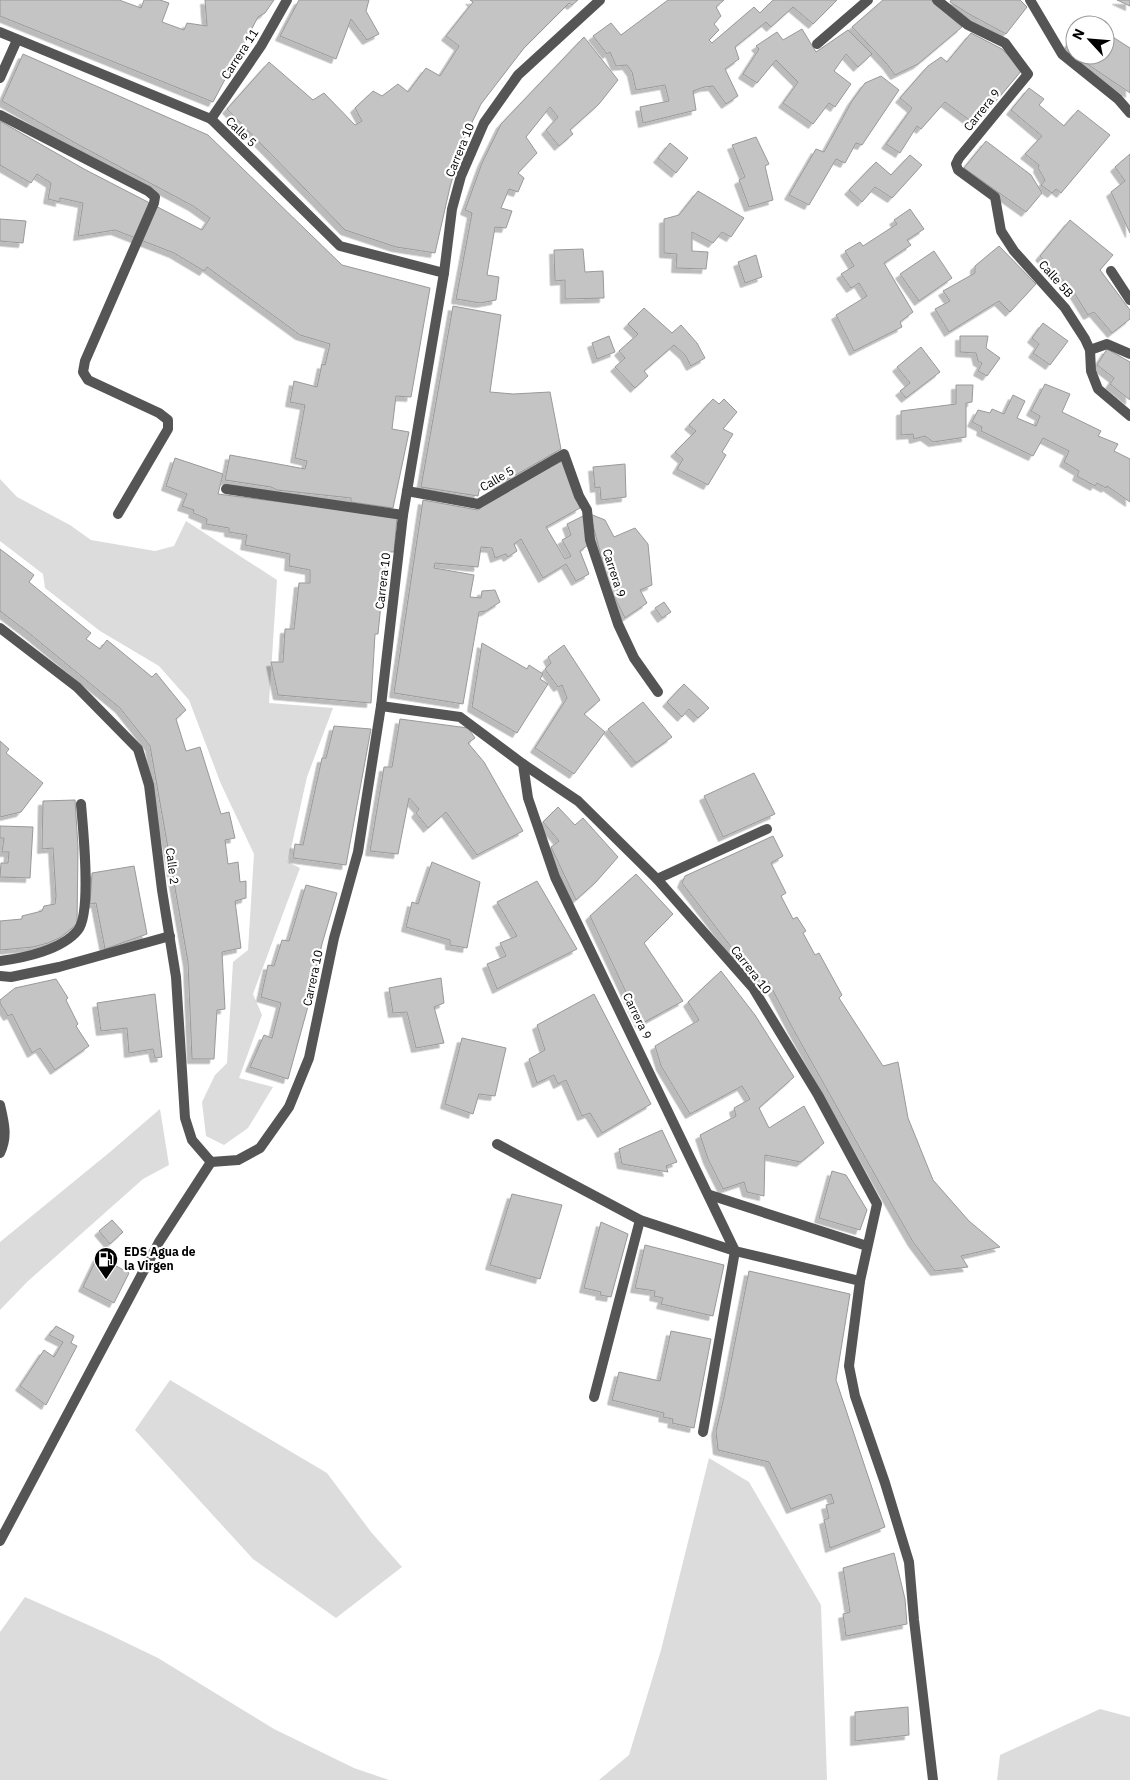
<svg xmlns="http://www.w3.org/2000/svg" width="1130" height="1780" viewBox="0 0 1130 1780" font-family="'IBM Plex Sans',sans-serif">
  <defs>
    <filter id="shadow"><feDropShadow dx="-4.5" dy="4.5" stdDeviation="0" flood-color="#0004"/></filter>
  </defs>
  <rect width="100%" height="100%" fill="#fff"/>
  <!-- green -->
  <g fill="#dcdcdc">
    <path d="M0 479 17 497 70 525 91 540 155 551 174 546 186 521 277 580 269 703 333 708 307 777 288 862 300 868 253 994 262 1015 239 1078 273 1087 248 1128 224 1145 206 1136 202 1102 215 1075 227 1063 233 962 248 950 254 854 221 784 189 700 159 666 100 631 45 588 43 574 0 541Z"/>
    <path d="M160 1109 169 1165 143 1179 27 1282 0 1310V1242L110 1152Z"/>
    <path d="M170 1380 327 1473 371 1532 402 1567 336 1618 253 1559 135 1430Z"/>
    <path d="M709 1458 749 1482 821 1605 827 1780H599L629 1755 661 1650Z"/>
    <path d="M25 1597 104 1632 158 1658 274 1729 354 1768 389 1780H0V1632Z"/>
    <path d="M1100 1709 1130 1717V1780H997L1000 1755Z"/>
  </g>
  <!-- building -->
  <g fill="#c4c4c4" stroke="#999" filter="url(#shadow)">
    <path d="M0 0H119L141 8 144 0H160L169 3 162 22 184 30 187 23 207 26 205 0H274L265 13 258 17 213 102 0 16Z"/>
    <path d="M299 0H369L366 11 379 34 367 40 351 19 336 59 280 36Z"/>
    <path d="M470 0H578L572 5 569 3 524 48 481 104 463 141 450 187 435 253 396 247 345 230 227 109 269 62 313 100 324 93 355 125 362 121 355 108 373 91 382 96 398 84 408 92 426 68 440 76 459 46 446 36 473 2Z"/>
    <path d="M668 0H724L716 7 721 16 714 24 719 30 709 40 712 43 754 7 760 13 773 0H837L813 24 793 7 771 27 766 22 735 47 739 59 725 69 738 96 726 104 713 86 704 87 693 91 696 110 643 123 640 107 669 101 665 85 636 90 632 72 627 65 616 66 610 52 607 54 593 36 611 23 621 35Z"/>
    <path d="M883 0H931L962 27 918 64 895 75 887 64 852 27Z"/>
    <path d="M951 0H1020L1027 7 1006 34 969 14 950 2Z"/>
    <path d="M1117 0H1130V6Z"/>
    <path d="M1085 20 1094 25H1082Z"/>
    <path d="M802 29 816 52 848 30 872 54 858 67 846 54 834 71 851 84 835 107 829 103 813 124 783 103 798 82 776 60 757 83 743 74 759 49 756 46 777 32 783 40Z"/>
    <path d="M1105 32 1130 48V93L1065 49 1075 35V55H1105Z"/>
    <path d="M971 33 1002 49 1022 70 976 125 945 102 921 129 917 126 900 153 886 144 912 108 900 98 928 66 941 57 947 62Z"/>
    <path d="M584 37 618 80 599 104 570 130 573 134 559 146 546 130 558 117 550 107 526 137 537 153 518 173 524 178 518 192 509 189 501 208 512 211 506 228 495 227 487 275 499 277 496 300 480 303 456 299 472 213 465 210 482 163 501 124Z"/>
    <path d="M23 54 208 135 342 265 430 288 411 397 396 396 392 429 409 432 393 508 351 502V498L277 490 271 487 225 480 230 455 305 469 307 461 295 458 305 405 290 402 294 381 317 387 322 364 325 365 330 344 300 335 207 267 204 271 174 253 115 230 78 236 83 203 60 198V202L48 199 51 183 37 174 31 183 0 165V121L84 169 202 230 210 218 193 206 77 144 2 101Z"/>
    <path d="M881 76 899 90 862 145 856 143 845 163 836 159 809 205 789 195 816 149 824 152 852 101 865 83Z"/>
    <path d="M1029 88 1044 99 1039 105 1064 126 1078 110 1110 135 1061 193 1056 189 1052 193 1041 185 1045 180 1038 168 1039 165 1025 154 1042 136 1011 110Z"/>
    <path d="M756 137 769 164 765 166 773 200 749 207 739 180 745 177 732 145Z"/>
    <path d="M986 141 1031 175 1042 193 1026 212 964 168Z"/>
    <path d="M670 143 688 158 676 173 658 158Z"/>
    <path d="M1130 154V233L1111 192 1125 181 1115 167Z"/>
    <path d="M910 155 922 165 892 198 875 187 862 202 849 190 876 162 891 175Z"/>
    <path d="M698 191 744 218 731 237 722 232 713 243 692 232V251L708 252 706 269 676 268 677 254 664 253V219L679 215Z"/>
    <path d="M910 209 924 229 907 240 911 245 884 263 913 312 900 322 902 327 854 351 836 315 867 296 859 283 851 288 841 274 854 266 845 251 860 242 863 246 897 224 894 220Z"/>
    <path d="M0 219 26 221 23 243 0 241Z"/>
    <path d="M1070 220 1113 255 1100 270 1130 310V319L1112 333 1094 312 1088 315 1073 291 1040 256Z"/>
    <path d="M999 246 1036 284 1010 312 999 301 949 332 935 309 950 301 943 291 975 273V266Z"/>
    <path d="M583 249 585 272 603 271 604 298 565 299V280L555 281 554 250Z"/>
    <path d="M934 251 952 278 919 301 900 274Z"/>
    <path d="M756 255 762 277 745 283 738 262Z"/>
    <path d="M453 306 501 315 490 392 513 394 550 392 561 449 500 484 480 486 478 496 421 487Z"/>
    <path d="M644 308 672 333 681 325 697 343 705 358 691 366 685 355 674 345 644 371 648 376 635 388 615 367 625 358 619 351 638 334 628 324Z"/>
    <path d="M1043 323 1068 341 1050 365 1033 353 1039 344 1032 338Z"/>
    <path d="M609 336 615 352 597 359 592 343Z"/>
    <path d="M960 336H988L986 348 1000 358 987 376 978 371 982 363 978 361 976 353 960 352Z"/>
    <path d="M921 347 940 372 906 398 900 391 910 383 897 367Z"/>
    <path d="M1107 349 1130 362V400L1110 384 1114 378 1097 365Z"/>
    <path d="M1045 384 1070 394 1062 412 1101 431 1098 436 1118 444 1114 451 1130 459V502L1107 486 1106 488 1097 483 1095 486 1077 476 1079 471 1064 462 1069 451 1043 438 1033 456 981 431 982 427 972 422 978 410 990 413 992 409 1004 414 1013 395 1025 401 1017 418 1036 426 1040 416 1031 411Z"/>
    <path d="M956 385H973L972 402 966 403V437L933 442 925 436 914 439 913 434 901 435V411L956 404Z"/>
    <path d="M713 399 719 404 724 399 737 412 723 429 733 434 722 452 726 455 708 485 677 469 683 459 675 452 696 431 689 425Z"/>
    <path d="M175 458 223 474 218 494 397 517 394 552H390L388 575 384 574 378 634H375L371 703 278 695 271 662H283L285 629H294L299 583H310V570L289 566 290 554 245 545 247 535 229 532V528L206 524 207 519 193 513 194 510 182 506 187 494 166 486Z"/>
    <path d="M562 461 580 508 546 527 565 559 571 556 562 540 571 535 567 524 583 516 588 545 580 551 589 574 576 581 566 564 543 578 521 539 514 544 517 551 508 557 506 554 495 558 492 548 481 547 478 567 435 563 434 568 474 575 470 597 481 598 482 591 495 590 500 602 486 611 479 612 463 704 394 693 423 500 478 510 494 497Z"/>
    <path d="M625 464 626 497 601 500 600 487 595 488 593 467Z"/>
    <path d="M590 514 605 520 614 537 635 528 648 544 652 585 640 590 647 603 625 618 609 586Z"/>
    <path d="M0 549 34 575 29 582 91 633 86 639 100 649 107 640 152 677 156 673 186 710 176 719 186 751 200 747 221 814 229 812 235 838 225 840 228 864 238 862 240 882 246 881V898L235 901 241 948 222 952 225 1009 217 1010 214 1059H192L188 962 150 746 120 708 30 634 0 611Z"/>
    <path d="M664 602 671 612 662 618 655 608Z"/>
    <path d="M482 643 527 669 529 665 543 674 540 679 548 684 517 733 472 707Z"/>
    <path d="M564 645 600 700 584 714 605 732 574 774 535 748 567 698 562 685 558 687 545 669 551 663 548 657Z"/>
    <path d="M684 684 709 708 698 718 689 709 682 717 667 702Z"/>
    <path d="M643 702 672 737 636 763 608 729Z"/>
    <path d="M400 719 468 728 475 738 468 743 484 762 523 831 477 855 446 812 428 828 416 813 419 809 409 798 398 854 370 851 384 767H392Z"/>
    <path d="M334 726 371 729 346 865 293 858 295 844 303 845 322 758H326Z"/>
    <path d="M0 741 9 749 6 753 43 783 21 812 0 817Z"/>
    <path d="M754 773 775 814 723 837 704 796Z"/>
    <path d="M75 800 78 847 77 924 61 937 48 943 33 947 0 950V921L22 919V916L42 911 44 906 55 904 56 896 53 848 42 849 43 801Z"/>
    <path d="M558 807 575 825 583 818 618 857 596 882 576 900 551 847 559 841 543 822Z"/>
    <path d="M0 826 33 827 30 878 0 877 1 863H8L9 852H2L4 838H0Z"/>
    <path d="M773 836 783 856 771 863 786 893 781 896 793 919 797 917 806 931 803 933 815 955 819 953 842 995 839 998 883 1066 898 1062 908 1118 933 1180 969 1221 1000 1247 961 1256 968 1267 935 1271 913 1242 889 1200 793 1029 768 981 761 984 749 962 744 964 682 883 685 876Z"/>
    <path d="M432 862 480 882 467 948 450 945V940L406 927 412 902 418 904Z"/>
    <path d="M134 866 147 934 105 949 96 903 90 904 92 873Z"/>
    <path d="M636 874 673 914 644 943 683 1001 641 1024 590 916Z"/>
    <path d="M537 881 577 949 497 989 487 964 506 956 500 943 517 936 497 902Z"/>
    <path d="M306 885 337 893 322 944 307 1010 288 1079 250 1067 264 1035 272 1038 281 1003 261 997 268 965 274 966 282 940 289 941Z"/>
    <path d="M721 971 755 1015 794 1077 759 1108 769 1128 804 1106 824 1143 801 1162 765 1155 764 1196 747 1192 744 1182 723 1189 708 1159 700 1135 736 1116 734 1108 750 1099 742 1086 690 1114 661 1066 655 1046 699 1020 688 1002Z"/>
    <path d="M441 978 444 1003 434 1007 444 1043 416 1048 407 1012 393 1013 389 988Z"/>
    <path d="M56 979 68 998 66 1000 78 1024 76 1026 89 1046 55 1070 40 1048 32 1053 12 1014 8 1016 0 1003V1000L15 988Z"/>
    <path d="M155 994 162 1057 155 1058 153 1049 129 1053 127 1028 101 1031 97 1003Z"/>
    <path d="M594 994 651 1104 602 1133 590 1113 582 1116 566 1080 558 1084 554 1075 537 1083 529 1059 545 1050 537 1025Z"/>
    <path d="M462 1038 506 1048 495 1096 479 1094 473 1114 445 1104Z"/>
    <path d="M662 1130 677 1162 666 1166 668 1172 622 1164 619 1149Z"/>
    <path d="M832 1171 846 1175 867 1210 860 1230 819 1218Z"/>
    <path d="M512 1194 562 1205 540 1279 490 1265Z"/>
    <path d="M112 1220 123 1232 110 1244 99 1231Z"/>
    <path d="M601 1222 628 1234 611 1297 600 1295 601 1292 584 1288Z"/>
    <path d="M645 1245 724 1265 713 1316 661 1304 663 1298 654 1296 655 1291 635 1288Z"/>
    <path d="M98 1256 129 1273 114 1303 83 1287Z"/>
    <path d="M749 1271 850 1294 836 1380 885 1527 830 1548 824 1520 829 1518 826 1505 834 1503 831 1494 791 1509 769 1462 718 1450 716 1431 724 1397Z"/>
    <path d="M56 1326 74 1336 71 1343 77 1346 46 1405 20 1386 44 1350 54 1357 63 1342 49 1335Z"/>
    <path d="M671 1331 711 1339 694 1428 672 1423 673 1419 663 1417 664 1413 612 1400 619 1372 660 1381Z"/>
    <path d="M894 1553 905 1599 907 1624 846 1636 843 1614 850 1612 843 1568Z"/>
    <path d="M908 1707 909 1735 855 1741V1712Z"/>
  </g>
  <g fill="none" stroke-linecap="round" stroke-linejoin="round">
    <!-- minor -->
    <g stroke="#555" stroke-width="10">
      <path d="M937 0 968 25 1005 43 1028 74 959 158 956 164 958 170 995 197 1001 231 1014 251 1065 308 1085 339 1090 350 1091 371 1098 389 1130 416"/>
      <path d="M1030 0 1062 54 1118 99 1130 113"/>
      <path d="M0 32 211 119 340 246 444 273"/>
      <path d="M817 44 868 0"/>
      <path d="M0 78 17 40"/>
      <path d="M0 115 148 191 155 197 154 203 85 361 83 372 88 380 159 413 168 420V429L118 514"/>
      <path d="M211 119 261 46 287 0"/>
      <path d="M1111 271 1130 300"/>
      <path d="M1090 350 1107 344 1130 354"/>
      <path d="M226 489 403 515"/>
      <path d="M407 491 478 504 564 454 579 496 587 510 590 540 618 624 634 658 658 692"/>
      <path d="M381 706 460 717 523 764 528 798 555 877 735 1251 703 1432"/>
      <path d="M523 764 578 801 657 879 753 988 818 1095 877 1204 860 1281 849 1366 855 1396 885 1483 909 1562 914 1620 933 1780"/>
      <path d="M657 879 767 829"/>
      <path d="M0 961C24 958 62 950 78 930 92 912 83 829 81 804"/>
      <path d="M0 976 11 977 59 967 170 936"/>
      <path d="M0 1105C4 1122 8 1137 0 1153"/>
      <path d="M497 1144 640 1220 735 1251 860 1281"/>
      <path d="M710 1195 867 1246"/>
      <path d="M594 1397 640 1220"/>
      <path d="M0 1541 159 1242 211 1162"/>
    </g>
    <!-- tertiary -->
    <path stroke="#555" stroke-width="10" d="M0 628 77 687 138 749 149 785 162 890 176 977 185 1118 192 1140 211 1162 238 1160 260 1148 289 1107 309 1058 334 938 358 852 381 706 403 515 444 273 452 209 461 176 484 123 518 75 600 0"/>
  </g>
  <!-- icons -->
  <defs>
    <g id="fuel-pin" transform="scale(1.25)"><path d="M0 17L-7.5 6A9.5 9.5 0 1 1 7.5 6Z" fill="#000" stroke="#fff"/><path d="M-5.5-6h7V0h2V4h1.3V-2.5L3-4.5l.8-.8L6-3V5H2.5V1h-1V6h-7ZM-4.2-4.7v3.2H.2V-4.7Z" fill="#fff"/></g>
  </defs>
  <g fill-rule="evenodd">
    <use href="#fuel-pin" x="106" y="1259"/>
  </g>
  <g text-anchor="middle" stroke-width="4.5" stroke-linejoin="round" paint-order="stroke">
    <!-- street labels -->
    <g font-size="12" fill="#000" stroke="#fff">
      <text transform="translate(240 54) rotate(-57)" y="4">Carrera 11</text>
      <text transform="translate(982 110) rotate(-51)" y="4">Carrera 9</text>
      <text transform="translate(241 132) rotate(44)" y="4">Calle 5</text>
      <text transform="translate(460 150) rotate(-68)" y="4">Carrera 10</text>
      <text transform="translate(1056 279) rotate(48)" y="4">Calle 5B</text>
      <text transform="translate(497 479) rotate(-30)" y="4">Calle 5</text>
      <text transform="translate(614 573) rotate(72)" y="4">Carrera 9</text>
      <text transform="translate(383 581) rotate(-83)" y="4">Carrera 10</text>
      <text transform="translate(172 866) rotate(83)" y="4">Calle 2</text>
      <text transform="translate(751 970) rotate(52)" y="4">Carrera 10</text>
      <text transform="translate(313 978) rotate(-78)" y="4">Carrera 10</text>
      <text transform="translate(637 1016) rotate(64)" y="4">Carrera 9</text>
    </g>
    <!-- poi labels -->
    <g font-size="12" font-weight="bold" fill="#000" stroke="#fff" text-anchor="start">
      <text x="124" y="1256">EDS Agua de<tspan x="124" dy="14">la Virgen</tspan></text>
    </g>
  </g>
  <!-- north arrow -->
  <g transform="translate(1090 40) rotate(296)"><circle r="24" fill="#ffffff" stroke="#999999"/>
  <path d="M0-4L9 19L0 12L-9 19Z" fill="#000000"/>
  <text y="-8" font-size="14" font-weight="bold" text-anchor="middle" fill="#000000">N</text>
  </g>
</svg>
